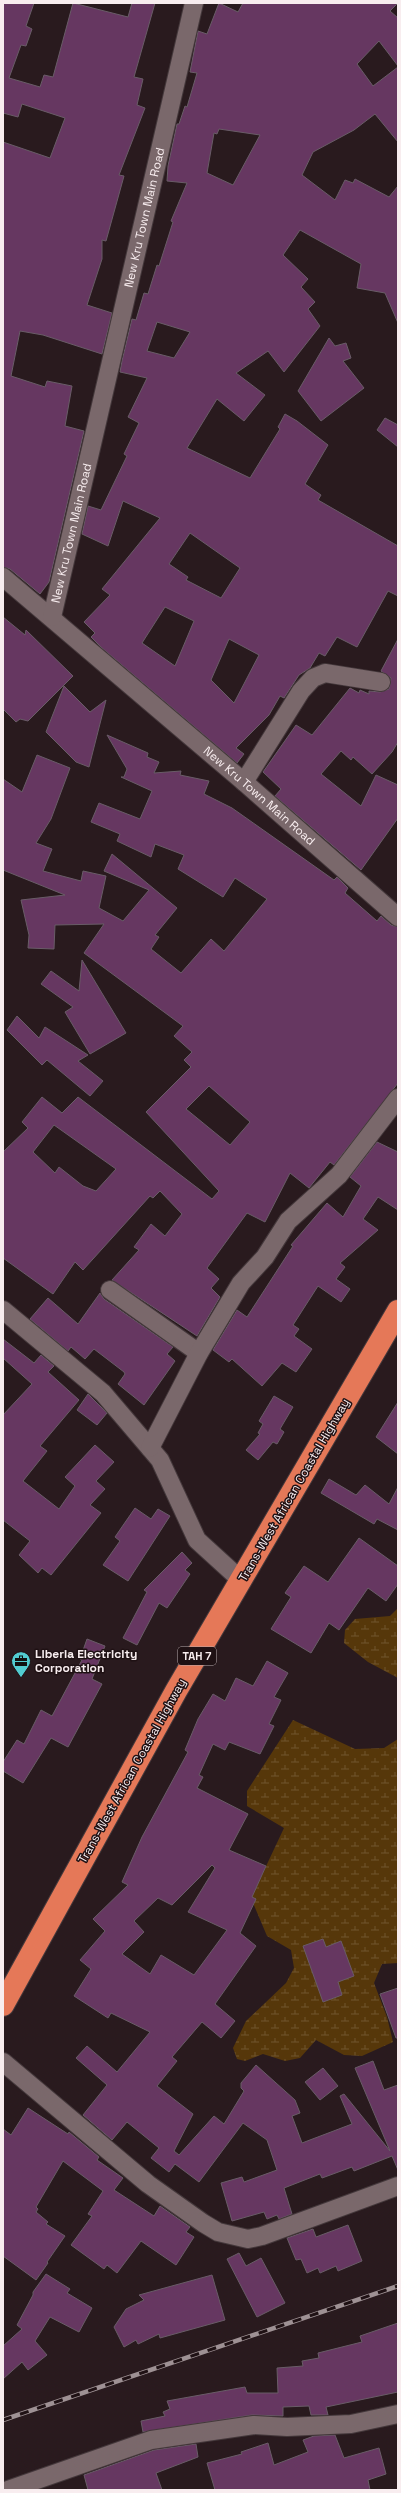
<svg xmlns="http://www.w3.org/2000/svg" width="401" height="2493" viewBox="0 0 401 2493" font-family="'Space Grotesk',sans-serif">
  <defs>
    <pattern id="wetland-marsh" width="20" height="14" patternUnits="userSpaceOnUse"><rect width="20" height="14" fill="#56370a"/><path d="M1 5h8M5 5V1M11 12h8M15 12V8" fill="none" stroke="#6f542e"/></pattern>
  </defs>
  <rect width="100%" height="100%" fill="#291a1e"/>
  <!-- wetland -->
  <g fill="url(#wetland-marsh)">
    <path d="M398 1608V1678L368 1662 344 1643 345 1630 355 1619 390 1616Z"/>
    <path d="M293 1720 355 1749 384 1748 398 1739V1963L382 1964 374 1983 387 2017 393 2042 362 2056 344 2055 316 2040 300 2058 285 2061 263 2054 245 2061 237 2059 233 2048 246 2021 286 1983 294 1968 291 1950 267 1936 251 1898 284 1828 247 1806V1791Z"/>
  </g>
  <!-- building -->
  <g fill="#663761" stroke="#695c67" fill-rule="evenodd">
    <path d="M3 3H34L26 26 32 29 26 46 21 45 9 78 40 87 44 75 53 77 73 3 128 17 132 3H155L134 77 143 79 137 105 145 108 119 175 124 176 106 241 102 240V259L87 305 112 313 102 354 43 335 20 331 11 376 45 387 47 381 72 386 65 426 84 431 49 582 40 594 10 569 3 567V142L50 158 65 118 22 104 18 117 3 113Z"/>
    <path d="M219 3 238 12 243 3H398L390 11 398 18V66L379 41 357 64 373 86 398 67V142L375 114 354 130 313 152 302 175 335 200 345 180 353 183 355 179 389 197 398 186V323L385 293 357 288 361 264 300 230 283 255 308 279 301 287 315 302 308 309 320 326 284 372 268 351 236 373 265 395 244 421 217 399 187 448 250 478 280 429 278 427 285 414 297 421 328 445 305 484 321 495 318 500 398 546V596L388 591 357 647 337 637 325 656 319 653 310 668 299 675 284 698 280 696 269 715 236 748 244 754 237 763 102 648 91 637 95 633 84 622 110 595 102 589 160 518 123 501 108 546 82 534 88 506 101 510 127 456 124 454 139 423 128 417 147 378 120 372 122 361 132 319 136 320 144 293 148 294 157 265 159 266 173 222 171 221 187 183 167 181 168 166 177 124H179L185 106 187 107 197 73 190 72 198 31 207 34ZM219 129 260 135 233 185 207 173 214 133 217 134ZM157 322 190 332 174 358 147 351ZM190 533 240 568 221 598 186 580 188 577 169 564ZM165 607 194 621 175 666 142 643ZM229 639 259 655 234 703 211 680Z"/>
    <path d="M329 338 335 346 346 343 351 358 343 361 364 388 321 421 298 391Z"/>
    <path d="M385 418 398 425V447L377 430Z"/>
    <path d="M3 617 25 635 26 630 73 676 28 721 20 719 16 722 3 709Z"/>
    <path d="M398 639V742L392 752 372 774 353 757 351 760 341 751 321 774 361 806 376 775 398 785V818L361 870 275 796 281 789 263 772 296 725 312 735 350 688 359 693 360 690 369 694V691L380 692 389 689 391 678 381 671Z"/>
    <path d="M64 686 90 712 106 700 89 767 76 762 46 732Z"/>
    <path d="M107 735 148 753 147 757 159 762 154 773 181 771 180 775 209 781 204 794 232 808 334 880 337 877 348 888 345 893 377 921 381 916 391 925 398 927V1083L334 1165 330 1162 309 1188 290 1173 265 1222 247 1213 207 1268 219 1279 211 1288 220 1297 197 1336 112 1280 139 1250 134 1247 151 1224 165 1236 182 1214 160 1191 153 1198 150 1196 83 1270 75 1262 53 1294 3 1258V1152L28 1128 22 1122 42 1097 62 1113 78 1097 212 1199 219 1191 146 1112 191 1067 184 1060 192 1052 174 1036 183 1026 84 953 104 924 55 925 54 949 28 948 29 935 21 900 65 895 3 870V779L22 792 37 755 70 768 51 819 36 843 52 849 43 871 81 881 83 871 106 876 99 908 123 921 149 890 104 871 112 854 177 908 155 935 159 937 151 949 181 973 211 939 224 951 267 899 235 878 223 897 178 869 184 855 155 844 151 857 117 841 120 834 91 822 99 803 140 819 152 791 121 777H124L127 769ZM209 1086 250 1122 230 1145 186 1109ZM54 1125 116 1169 96 1191 83 1186 59 1167 55 1173 33 1152Z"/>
    <path d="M82 960 126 1033 90 1054 65 1012 73 1007 41 984 51 971 79 991Z"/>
    <path d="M17 1016 39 1038 45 1027 88 1055 78 1061 103 1081 90 1096 47 1060 42 1065 7 1030Z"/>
    <path d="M377 1142 398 1152V1210L378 1197 363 1219 378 1230 340 1263 345 1267 336 1279 350 1289 341 1302 318 1286 293 1325 299 1329 294 1336 312 1349 296 1372 282 1363 262 1386 232 1359 229 1362 213 1350 237 1310 247 1317 293 1246 291 1245 327 1203 343 1217 361 1186 350 1177Z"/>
    <path d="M100 1293 104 1299 173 1347 167 1354 175 1361 144 1405 118 1384 125 1374 124 1372 94 1349 85 1359 71 1347 68 1351 30 1319 48 1298 78 1324Z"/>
    <path d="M3 1339 34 1363 41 1355 54 1366 48 1372 79 1400 40 1446 47 1451 23 1481 59 1509 75 1486 65 1477 95 1445 114 1462 96 1481 105 1489 90 1505 101 1513 51 1575 42 1568 38 1573 19 1555 30 1541 3 1520V1415L32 1384 3 1358Z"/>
    <path d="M88 1394 107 1413 97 1425 77 1410Z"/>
    <path d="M274 1396 293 1407 280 1429 284 1432 277 1444 273 1442 258 1460 246 1450 260 1434 258 1433 263 1424 259 1421Z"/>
    <path d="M398 1402V1454L376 1437Z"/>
    <path d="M329 1479 356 1495 365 1485 389 1504 398 1487V1530L377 1519 374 1524 321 1493Z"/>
    <path d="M135 1508 151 1519 158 1509 170 1516 128 1581 103 1565 120 1541 115 1537Z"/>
    <path d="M359 1538 398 1566V1584L386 1601 368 1588 339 1630 329 1623 311 1653 271 1629 291 1597 285 1593 304 1566 328 1582Z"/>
    <path d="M182 1552 192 1563 185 1570 190 1574 167 1608 159 1603 137 1645 123 1638 147 1592 144 1590Z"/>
    <path d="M87 1639 105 1646 92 1679 102 1684 68 1747 51 1738 23 1783 3 1771V1762L17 1740 24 1744 41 1710 52 1716 82 1660 80 1659Z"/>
    <path d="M267 1661 288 1673 274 1697 281 1700 269 1724 274 1726 260 1754 229 1742 225 1750 213 1744 199 1775 203 1777 197 1788 248 1814 229 1850 266 1866 252 1897 256 1899 240 1933 256 1946 215 2004 235 2021 221 2038 202 2022 172 2057 177 2061 157 2086 193 2114 174 2151 179 2155 214 2116 224 2124 244 2091 241 2088V2083L256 2065 295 2100 300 2113 292 2116 302 2143 352 2124 340 2096 344 2094 390 2151 355 2068 373 2061 384 2090 398 2085V2170L392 2156 354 2171 352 2167 322 2178 320 2174 284 2188 292 2214 279 2219 277 2215 267 2219 264 2212 232 2221 221 2183 242 2177 244 2182 277 2170 267 2140 243 2123 199 2182 175 2164 169 2172 151 2158 159 2148 127 2122 112 2140 83 2115 107 2085 76 2058 87 2046 117 2072 150 2032 111 2013 108 2018 74 1996 91 1969 80 1960 105 1931 93 1919 128 1885 122 1882 142 1837 188 1752 185 1750 198 1719 213 1694 225 1701 236 1678 253 1686ZM212 1865 215 1868 188 1912 227 1930 194 1975 161 1955 150 1974 122 1954 144 1932 134 1921 158 1898 172 1905Z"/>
    <path d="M323 1939 326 1947 341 1941 354 1976 338 1982 342 1995 323 2002 303 1946Z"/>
    <path d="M398 1988V2038H396L380 1994Z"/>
    <path d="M323 2068 338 2086 320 2100 305 2082Z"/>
    <path d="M28 2108 68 2134 69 2132 99 2157 97 2160 123 2178 114 2190 154 2216 160 2206 190 2227 186 2232 194 2237 176 2265 141 2241 117 2273 107 2265 104 2269 71 2245 92 2216 88 2214 103 2191 63 2161 36 2207 38 2209 36 2212 48 2222 46 2224 65 2236 47 2262 48 2263 36 2280 3 2256V2129L11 2135Z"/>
    <path d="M348 2225 362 2261 338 2271 336 2266 320 2273 318 2268 307 2273 301 2259 296 2260 287 2238 313 2229 316 2237Z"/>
    <path d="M239 2253 246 2266 261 2258 285 2303 257 2317 227 2259Z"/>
    <path d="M46 2274 70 2289 67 2293 92 2308 79 2332 50 2317 35 2341 47 2355 28 2370 22 2362 3 2379V2346L22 2329 17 2325 33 2295V2292Z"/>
    <path d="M212 2275 225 2320 160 2338 159 2334 138 2344 136 2340 124 2347 114 2327 126 2309 144 2300 139 2295Z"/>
    <path d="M398 2323V2392L326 2407 328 2415H311L309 2406 283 2407V2416L252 2415 143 2432 141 2421 165 2416 163 2412 170 2409 167 2401 245 2387 247 2393H278L277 2368 303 2366 302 2361 319 2358 318 2353 362 2342 360 2336Z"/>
    <path d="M335 2435 344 2458 379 2448 386 2474 368 2480 370 2490H215L207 2463 242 2454 241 2452 268 2443 274 2465 308 2452 303 2440 314 2436Z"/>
    <path d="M196 2444 198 2457 156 2473 162 2490H88L84 2475 154 2450Z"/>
  </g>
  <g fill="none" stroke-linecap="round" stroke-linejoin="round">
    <!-- minor casing -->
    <g stroke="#44383b" stroke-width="20">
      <g id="minor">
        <path id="s1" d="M3 577 244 782 398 917"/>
        <path id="s2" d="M52 617 194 3"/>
        <path d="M244 782 301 691 313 678 325 673 381 682"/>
        <path d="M110 1290 199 1353"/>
        <path d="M3 1310 103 1393 160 1460 197 1540 242 1581"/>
        <path d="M150 1448 199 1353 241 1283 265 1257 288 1221 339 1175 398 1098"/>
        <path d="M3 2062 148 2184 203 2223 218 2232 248 2239 262 2236 398 2186"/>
        <path d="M8 2490 151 2440 254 2425 287 2427 351 2424 398 2414"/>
      </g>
    </g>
    <!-- highway casing -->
    <g stroke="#44383b" stroke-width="24">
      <path id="highway" d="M3 2005 176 1691 398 1311"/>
    </g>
    <!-- minor -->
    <use href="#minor" stroke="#7a686b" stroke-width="18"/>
    <!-- highway -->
    <use href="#highway" stroke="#e57858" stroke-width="22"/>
    <!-- rail casing -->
    <g stroke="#9e9194" stroke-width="4.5">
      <path id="rail" d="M3 2420 398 2286"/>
    </g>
    <!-- rail -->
    <use href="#rail" stroke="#1f1114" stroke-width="3" stroke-dasharray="9" stroke-linecap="butt"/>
  </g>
  <!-- icons -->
  <defs>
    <g id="office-pin" transform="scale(1)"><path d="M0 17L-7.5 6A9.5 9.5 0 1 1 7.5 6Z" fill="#52ccd1" stroke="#1f1114"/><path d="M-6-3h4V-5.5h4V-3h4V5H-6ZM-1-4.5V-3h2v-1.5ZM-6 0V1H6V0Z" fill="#111"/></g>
  </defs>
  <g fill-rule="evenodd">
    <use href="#office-pin" x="21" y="1661"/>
  </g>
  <g text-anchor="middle" stroke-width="3" stroke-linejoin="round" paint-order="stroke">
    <!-- shield labels -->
    <rect fill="#1f1114" stroke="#b7abad" stroke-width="1" x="178" y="1647" width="38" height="18" rx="3"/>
    <g font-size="11" font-weight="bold" fill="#f8edef">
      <text x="197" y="1660">TAH 7</text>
    </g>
    <!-- street labels -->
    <g font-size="12" fill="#f8edef" stroke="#1f1114">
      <text dy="4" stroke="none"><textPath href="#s2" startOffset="410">New Kru Town Main Road</textPath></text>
      <text dy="4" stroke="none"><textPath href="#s2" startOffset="86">New Kru Town Main Road</textPath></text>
      <text dy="4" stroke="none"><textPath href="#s1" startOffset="337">New Kru Town Main Road</textPath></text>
      <text transform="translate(294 1490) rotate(-60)" y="4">Trans-West African Coastal Highway</text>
      <text transform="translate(132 1771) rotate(-61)" y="4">Trans-West African Coastal Highway</text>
    </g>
    <!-- poi labels -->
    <g font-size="12" font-weight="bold" fill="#f8edef" stroke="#1f1114" text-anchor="start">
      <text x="35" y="1658">Liberia Electricity<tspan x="35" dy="14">Corporation</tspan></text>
    </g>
  </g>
  <!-- border -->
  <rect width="401" height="2493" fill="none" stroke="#f8edef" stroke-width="8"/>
</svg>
